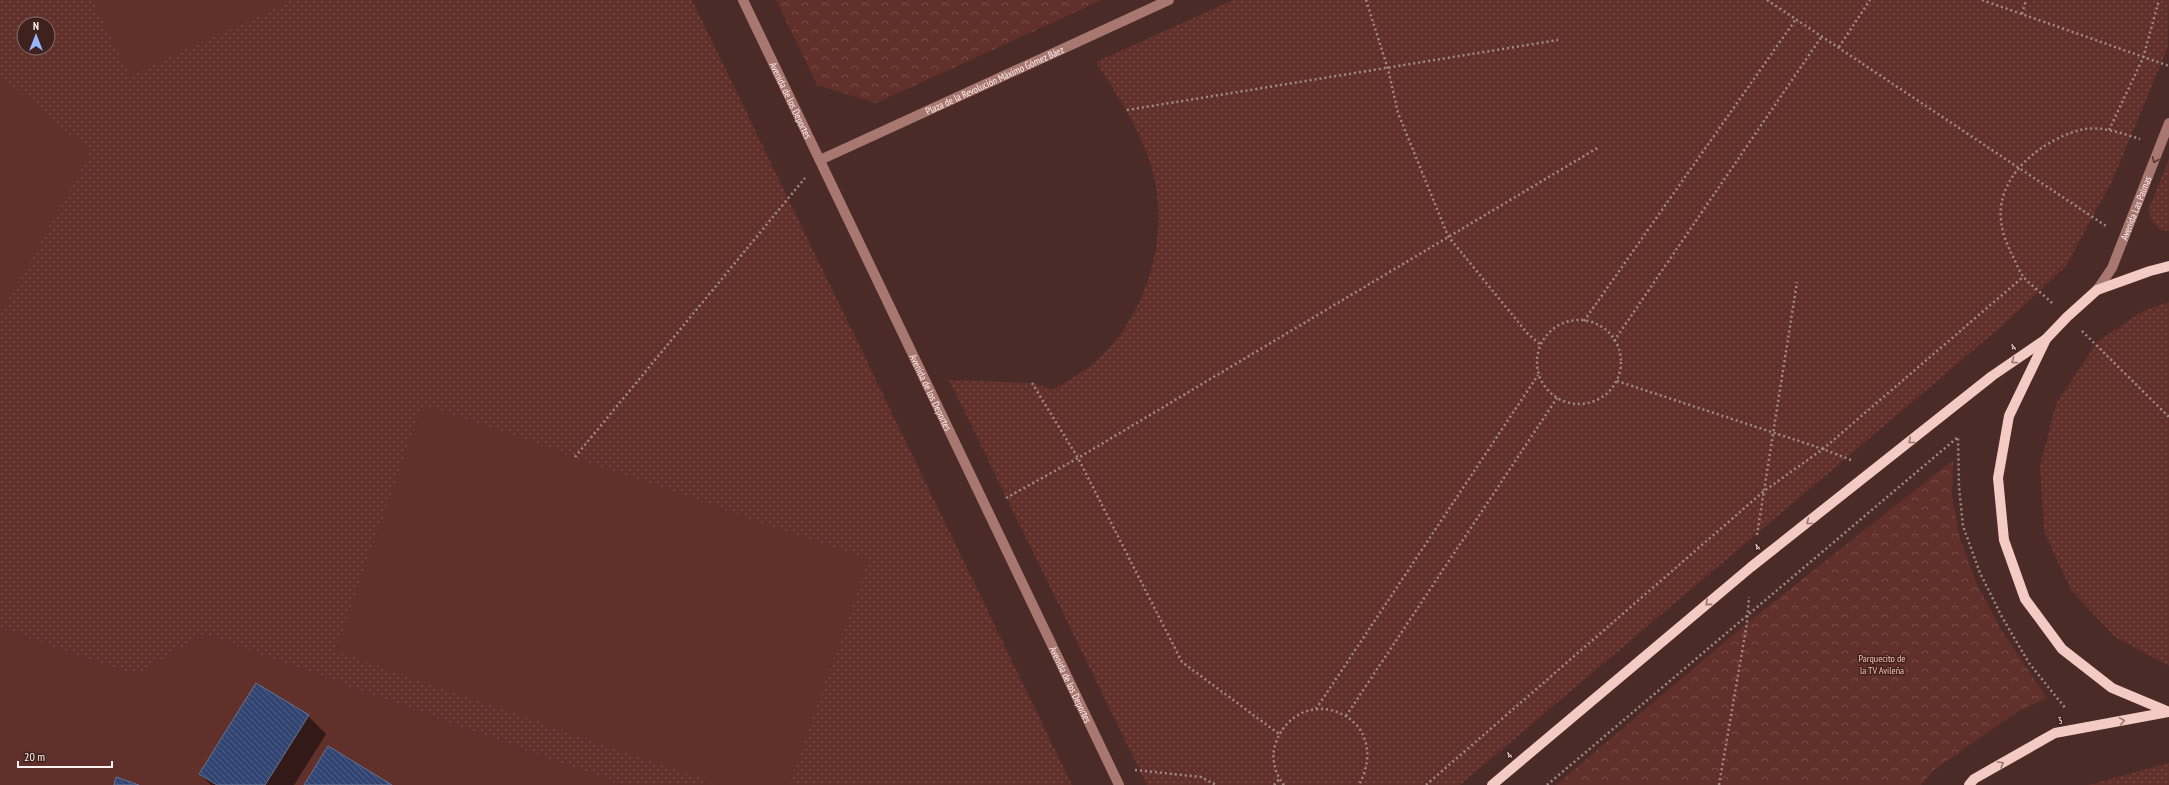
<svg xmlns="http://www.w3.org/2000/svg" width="2169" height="785" viewBox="0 0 2169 785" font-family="'PT Sans Narrow',sans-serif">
  <defs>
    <pattern id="grass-dots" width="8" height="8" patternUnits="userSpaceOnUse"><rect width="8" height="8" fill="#61302b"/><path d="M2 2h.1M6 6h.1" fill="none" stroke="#794e4a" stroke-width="1.8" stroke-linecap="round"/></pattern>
    <pattern id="forest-crowns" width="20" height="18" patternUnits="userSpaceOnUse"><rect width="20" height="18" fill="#61302b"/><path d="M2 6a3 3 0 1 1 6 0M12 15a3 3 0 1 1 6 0" fill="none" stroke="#794e4a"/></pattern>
    <pattern id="building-back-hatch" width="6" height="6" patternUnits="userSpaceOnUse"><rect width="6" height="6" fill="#324572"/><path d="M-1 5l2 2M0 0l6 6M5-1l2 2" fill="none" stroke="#516086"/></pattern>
  </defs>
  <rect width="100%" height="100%" fill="#4a2b27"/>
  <!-- grass -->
  <g fill="url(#grass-dots)" fill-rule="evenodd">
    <path d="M0 0H692L1072 785H622L204 634 135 675 0 628ZM24 24H48V48H24Z"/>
    <path d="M1233 0H2169L2168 47 2113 179 2066 266 2002 326 1460 785H1147L949 380 1032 383 1053 390C1066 381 1082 373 1094 363 1147 317 1171 236 1152 169 1141 130 1118 96 1096 62Z"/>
    <path d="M2169 159V231L2160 230 2151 220 2149 208Z"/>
    <path d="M2169 302V666L2115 637 2071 590 2044 531 2040 466 2056 404 2097 342 2143 311Z"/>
    <path d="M2169 763V785H2088Z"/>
  </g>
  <!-- forest -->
  <g fill="url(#forest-crowns)">
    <path d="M776 0H1102L876 103 817 85Z"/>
    <path d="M1953 460 1952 497 1960 538 1976 582 2000 628 2047 698 2017 712 1934 770 1921 785H1556L1747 623Z"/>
  </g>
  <!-- pitch -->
  <g fill="#61302b">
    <path d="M93 0H293L129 76Z"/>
    <path d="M0 75 91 152 0 316Z"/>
    <path d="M423 404 869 560 789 785H719L335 651Z"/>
    <path d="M0 628 135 675 204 634 622 785H0Z"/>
  </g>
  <!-- shadow -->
  <path fill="#0007" d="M308 716 326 734 294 785H211L200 774Z"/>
  <!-- building -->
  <g fill="url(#building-back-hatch)" stroke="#66738f">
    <path d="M256 683 309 715 265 785H217L199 774Z"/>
    <path d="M328 746 392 785H304Z"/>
    <path d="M116 777 139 785H114Z"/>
  </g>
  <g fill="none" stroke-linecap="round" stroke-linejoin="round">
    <!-- path -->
    <g stroke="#a18a87" stroke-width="2.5" stroke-dasharray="2 3" stroke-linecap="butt">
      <path d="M1366 0 1388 69 1398 113 1448 236 1528 334 1540 344"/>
      <path d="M1767 0 2106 226"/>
      <path d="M1982 0 2169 66"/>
      <path d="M2022 14 2026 0"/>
      <path d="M1839 47 1870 0"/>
      <path d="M1127 110 1558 40"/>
      <path d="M2109 130 2143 58 2159 0"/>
      <path d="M2052 303C2044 295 2029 284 2023 276 2018 270 2016 261 2012 255 2007 244 2002 233 2001 220 1996 176 2042 140 2080 130 2100 125 2121 133 2140 139"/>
      <circle cx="1579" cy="362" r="42"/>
      <path d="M1584 321 1796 19"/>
      <path d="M2082 331 2169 417"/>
      <path d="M1614 341 1822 36"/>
      <path d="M1617 381 1823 449 1851 460"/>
      <path d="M1032 383 1078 458 1182 662 1279 734"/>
      <path d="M575 457 805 178"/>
      <path d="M1006 498 1078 458 1599 147"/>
      <path d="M1757 535 1797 282"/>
      <path d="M1316 709 1538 375"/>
      <path d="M1346 716 1557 398"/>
      <path d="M1135 770 1201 777 1216 785"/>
      <path d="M1274 785 1279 779"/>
      <path d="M1284 785C1275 774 1271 758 1275 745 1298 677 1396 714 1359 785"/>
      <path d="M1426 785 1764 491 1823 449 2023 277"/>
      <path d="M1547 785 1958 437 1959 487 1963 526 1980 573 2002 617 2029 663 2066 709"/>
      <path d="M1719 785 1747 623 1749 597"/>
    </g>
    <!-- minor -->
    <g stroke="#a87770" stroke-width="10">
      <path id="s1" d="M743 0 1119 785"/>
      <path id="s2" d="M820 160 1169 0"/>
      <path id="s3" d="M2097 290 2112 268 2169 123"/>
    </g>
    <!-- major -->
    <g stroke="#f3cac4" stroke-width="10">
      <path d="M2169 266 2150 271 2097 290 2067 317 2046 339 2009 416 1998 478 2004 540 2025 599 2062 649 2112 688 2169 712"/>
      <path d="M1492 785 1751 567 1992 376 2046 339"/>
      <path d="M1969 785 1974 779 2055 733 2169 712"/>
    </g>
  </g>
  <!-- one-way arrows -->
  <defs><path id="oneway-chevron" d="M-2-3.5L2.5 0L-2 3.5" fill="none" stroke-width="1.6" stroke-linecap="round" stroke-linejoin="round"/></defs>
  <use stroke="#593632" href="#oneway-chevron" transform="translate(2155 160) rotate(112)"/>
  <g stroke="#997671">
    <use href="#oneway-chevron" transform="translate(2014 361) rotate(146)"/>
    <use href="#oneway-chevron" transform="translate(1911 441) rotate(141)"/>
    <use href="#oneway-chevron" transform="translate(1809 522) rotate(142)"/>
    <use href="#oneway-chevron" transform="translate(1708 603) rotate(140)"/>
    <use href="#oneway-chevron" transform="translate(2122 721) rotate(-10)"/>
    <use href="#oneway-chevron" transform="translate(2001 764) rotate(-30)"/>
  </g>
  <g text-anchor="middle" stroke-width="3" stroke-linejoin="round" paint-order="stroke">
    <!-- street labels -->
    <g font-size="10" fill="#fef1ef" stroke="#3f211e">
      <text dy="4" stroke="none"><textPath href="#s2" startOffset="192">Plaza de la Revolución Máximo Gómez Báez</textPath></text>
      <text dy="4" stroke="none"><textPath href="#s1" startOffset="111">Avenida de los Deportes</textPath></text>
      <text dy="4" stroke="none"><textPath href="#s3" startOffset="91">Avenida Las Palmas</textPath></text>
      <text transform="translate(2013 347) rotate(-34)" y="4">4</text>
      <text dy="4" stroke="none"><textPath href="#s1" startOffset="435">Avenida de los Deportes</textPath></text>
      <text transform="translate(1757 547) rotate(-38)" y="4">4</text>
      <text dy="4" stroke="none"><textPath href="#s1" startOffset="759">Avenida de los Deportes</textPath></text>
      <text transform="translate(2060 720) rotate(-11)" y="4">3</text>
      <text transform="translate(1509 755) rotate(-40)" y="4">4</text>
    </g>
    <!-- park labels -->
    <g font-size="10" fill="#f8c0b8" stroke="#3f211e">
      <text x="1882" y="662">Parquecito de<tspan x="1882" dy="12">la TV Avileña</tspan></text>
    </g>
  </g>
  <!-- north arrow -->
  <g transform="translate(36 36)"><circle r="19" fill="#3f211e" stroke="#8b7472"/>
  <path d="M0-3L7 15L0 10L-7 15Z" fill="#97b6fd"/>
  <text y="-6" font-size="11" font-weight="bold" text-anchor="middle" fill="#fef1ef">N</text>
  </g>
  <!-- scale -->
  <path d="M18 761v6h94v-6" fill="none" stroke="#fef1ef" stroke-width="2"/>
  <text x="24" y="761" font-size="12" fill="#fef1ef" stroke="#3f211e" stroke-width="3" paint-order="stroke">20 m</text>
</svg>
